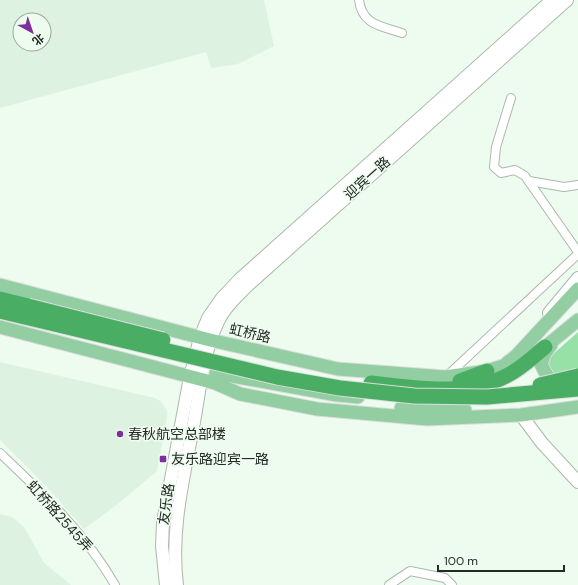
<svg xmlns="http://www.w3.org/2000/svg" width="578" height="585" viewBox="0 0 578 585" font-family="'DM Sans','Noto Sans SC',sans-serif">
  <rect width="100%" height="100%" fill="#edfcef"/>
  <!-- built -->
  <g fill="#ddf2e0" fill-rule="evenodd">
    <path d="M0 0H264L274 46 238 64 211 68 206 52 0 108ZM20 20H44V44H20Z"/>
    <path d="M0 362 155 398 160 401 167 410V417L157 471 119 503 84 529 47 487 0 440Z"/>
    <path d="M0 514 12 517 24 527 44 563 71 585H0Z"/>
  </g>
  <!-- green -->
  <path fill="#97e1a6" d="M578 332V371L557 378 543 363Z"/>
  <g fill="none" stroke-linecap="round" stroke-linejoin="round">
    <!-- street casing -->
    <g stroke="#abb9ad" stroke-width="10">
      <g id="street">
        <path d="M359 0C362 25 381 26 402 33"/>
        <path d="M511 98 496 147 494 167 501 173 515 170 525 176 578 252"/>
        <path d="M529 181 564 187 578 185"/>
        <path d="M448 375 578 254"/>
        <path d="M0 453C42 493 86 534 115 585"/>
        <path d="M389 585 410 571 445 578 452 585"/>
      </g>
    </g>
    <!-- secondary casing -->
    <g stroke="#abb9ad" stroke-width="14">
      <g id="secondary">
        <path d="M549 313 578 278"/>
        <path d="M521 415 542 443 578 482"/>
        <path d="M166 585 162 546 163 522 190 377 200 338 208 318 222 298 240 279 552 0"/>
        <path d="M177 585C170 529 184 477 194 422 200 389 203 354 217 324 223 309 236 297 247 286L567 0"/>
      </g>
    </g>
    <!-- primary casing -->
    <g stroke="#dcdddc" stroke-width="15">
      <g id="primary">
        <path d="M0 285 210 340 338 369 445 377 487 371 525 359 545 347 578 320"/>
        <path d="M0 327 215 383 240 394 317 409 427 419 521 415 578 407"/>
        <path d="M551 345 545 353 541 364C545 374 550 382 560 387"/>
        <path d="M507 363 516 356 578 289"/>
        <path d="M216 373 337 395 358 397"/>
        <path d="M401 408 465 410"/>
      </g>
    </g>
    <!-- highway casing -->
    <g stroke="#dcdddc" stroke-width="17">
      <g id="highway">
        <path d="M0 299 28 306"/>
        <path d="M0 311 25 317"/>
        <path d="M460 381 487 371"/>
        <path d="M371 383C415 388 467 397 508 375 522 368 533 357 545 347"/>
      </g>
    </g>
    <!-- street -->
    <use href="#street" stroke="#fff" stroke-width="8"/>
    <!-- secondary -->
    <use href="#secondary" stroke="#fff" stroke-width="12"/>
    <!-- primary -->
    <use href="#primary" stroke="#92cea2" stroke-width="13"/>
    <!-- highway -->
    <use href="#highway" stroke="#49ae64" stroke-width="15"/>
    <!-- highway-bridge casing -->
    <g stroke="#dcdddc" stroke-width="17" stroke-linecap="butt">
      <g id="highway-bridge">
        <path d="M28 306 163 340"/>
        <path d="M25 317 277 377 340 388 414 396 487 397 578 389"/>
        <path d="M540 385 578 376"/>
      </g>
    </g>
    <!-- highway-bridge -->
    <use href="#highway-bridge" stroke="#49ae64" stroke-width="15"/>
  </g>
  <!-- markers -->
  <g fill="#7f2e9e" stroke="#edfcef" stroke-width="1.5">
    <circle cx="120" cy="434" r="4"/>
    <rect x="159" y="455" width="8" height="8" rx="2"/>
  </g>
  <g text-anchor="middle" stroke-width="3.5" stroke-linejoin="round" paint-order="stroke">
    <!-- street labels -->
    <g font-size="14" fill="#242924" stroke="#edfcef">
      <text transform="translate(367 178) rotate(-42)" y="5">迎宾一路</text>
      <text transform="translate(250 333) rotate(13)" y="5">虹桥路</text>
      <text transform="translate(166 504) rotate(-82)" y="5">友乐路</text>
      <text transform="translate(60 516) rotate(48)" y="5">虹桥路2545弄</text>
    </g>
    <!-- poi labels -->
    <g font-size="14" fill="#242924" stroke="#edfcef" text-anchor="start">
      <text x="128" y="439">春秋航空总部楼</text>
      <text x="171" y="464">友乐路迎宾一路</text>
    </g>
  </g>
  <!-- north arrow -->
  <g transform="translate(32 32) rotate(140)"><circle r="19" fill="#edfcef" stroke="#9da89e"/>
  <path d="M0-3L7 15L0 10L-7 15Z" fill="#7f2e9e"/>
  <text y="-6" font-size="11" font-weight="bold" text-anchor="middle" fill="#242924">北</text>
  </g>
  <!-- scale -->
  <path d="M438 565v6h126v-6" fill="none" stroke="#242924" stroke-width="2"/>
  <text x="444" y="565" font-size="12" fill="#242924" stroke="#edfcef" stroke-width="3" paint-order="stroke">100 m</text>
</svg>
